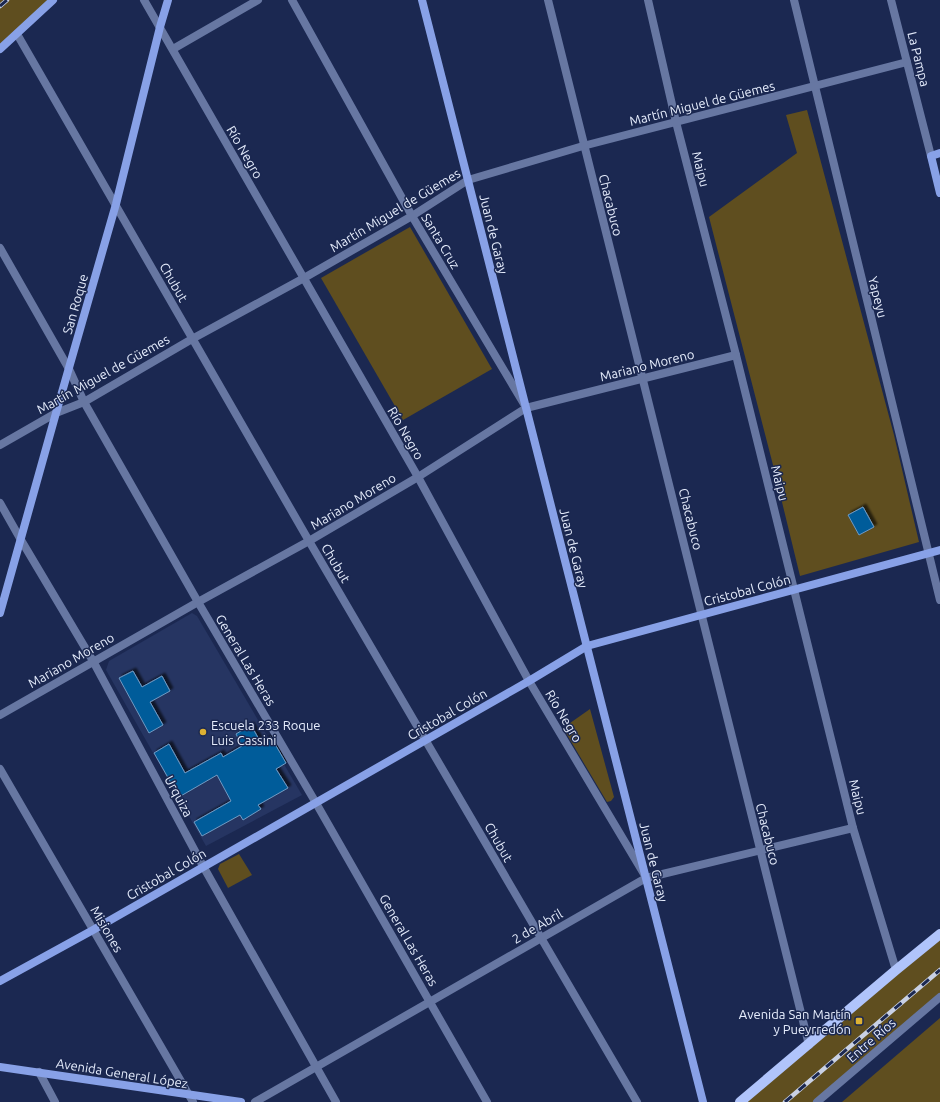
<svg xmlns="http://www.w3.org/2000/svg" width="940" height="1102" viewBox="0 0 940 1102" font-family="Ubuntu,sans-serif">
  <defs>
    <filter id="shadow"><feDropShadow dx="3" dy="-3" stdDeviation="1" flood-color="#0009"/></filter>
  </defs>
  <rect width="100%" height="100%" fill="#1b2851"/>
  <!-- built -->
  <path fill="#263562" d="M192 613 197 616 302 795 206 846 106 670 109 661Z"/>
  <!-- green -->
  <g fill="#5f4e1f">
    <path d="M0 0H53L0 49Z"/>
    <path d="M807 110 894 435 919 542 800 576 773 465 709 217 797 153 786 115Z"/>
    <path d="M410 227 492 369 403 420 321 278Z"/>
    <path d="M590 709 614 797 611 801 607 802 563 728Z"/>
    <path d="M239 854 252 875 228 888 218 869 220 864Z"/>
    <path d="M940 934V997L817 1102H740Z"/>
    <path d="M940 1018V1102H842Z"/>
  </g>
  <!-- building -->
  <g fill="#005b9a" stroke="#709ac3" filter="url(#shadow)">
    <path d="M863 507 874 527 859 535 848 515Z"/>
    <path d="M133 671 142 687 162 676 170 691 150 702 163 725 149 733 119 678Z"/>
    <path d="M251 725 261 743 271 737 279 751 286 763 276 769 288 788 258 805 261 809 243 820 240 815 202 836 194 822 231 801 217 775 179 797 154 753 169 744 185 773 221 753 223 757 242 746 236 734Z"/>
  </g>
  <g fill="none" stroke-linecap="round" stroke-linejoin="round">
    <!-- street -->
    <g stroke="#6777a2" stroke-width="8">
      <path d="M144 0 418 477 529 681 644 874"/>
      <path d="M292 0 412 216 524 404"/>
      <path d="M548 0 809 1045"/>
      <path d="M648 0 676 122 736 355 853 828 896 970"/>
      <path d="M794 0 940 600"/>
      <path d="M891 0 931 156"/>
      <path d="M17 34 309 541 637 1102"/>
      <path d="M173 49 258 0"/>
      <path d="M0 248 69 369 84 402 198 602 316 803 487 1102"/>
      <path d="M0 445 56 413 84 402 192 339 304 278 412 216 468 180 583 146 907 62"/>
      <path d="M0 503 21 540 93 661 203 866 336 1102"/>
      <path d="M0 715 198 602 309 541 418 477 526 408 736 355"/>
      <path d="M0 769 193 1102"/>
      <path d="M39 1072 55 1102"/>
      <path d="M255 1102 646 878 853 828"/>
      <path d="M817 1102 940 997"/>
    </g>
    <!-- secondary -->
    <g stroke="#88a1e7" stroke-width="8">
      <path d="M422 0 703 1102"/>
      <path d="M0 49 53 0"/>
      <path d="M940 153 931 156 940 193"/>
      <path d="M0 613 56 413 116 204 160 27 168 0"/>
      <path d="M0 981 93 930 529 681 587 646 940 550"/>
      <path d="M0 1067 241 1102"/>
    </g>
    <!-- primary -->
    <path stroke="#b0c4fb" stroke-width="10" d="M740 1102 896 970 940 934"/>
    <!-- rail casing -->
    <g stroke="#c9d1e5" stroke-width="4.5">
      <g id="rail">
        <path d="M0 6 7 0"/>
        <path d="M785 1102 940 970"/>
      </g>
    </g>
    <!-- rail -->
    <use href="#rail" stroke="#1b2851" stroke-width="3" stroke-dasharray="9" stroke-linecap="butt"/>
  </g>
  <!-- markers -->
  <g fill="#ddb133" stroke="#1b2851" stroke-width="1.5">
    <circle cx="203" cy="732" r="4"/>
    <rect x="855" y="1017" width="8" height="8" rx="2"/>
  </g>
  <g text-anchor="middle" stroke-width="3" stroke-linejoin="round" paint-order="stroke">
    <!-- street labels -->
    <g font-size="13" fill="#e5ecfc" stroke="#1b2851">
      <text transform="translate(919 59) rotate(76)" y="5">La Pampa</text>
      <text transform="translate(702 103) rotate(-14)" y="5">Martín Miguel de Güemes</text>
      <text transform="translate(245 152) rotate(60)" y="5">Río Negro</text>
      <text transform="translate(701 169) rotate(76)" y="5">Maipu</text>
      <text transform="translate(611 205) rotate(76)" y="5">Chacabuco</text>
      <text transform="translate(395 210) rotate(-31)" y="5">Martín Miguel de Güemes</text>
      <text transform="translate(494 234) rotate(76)" y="5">Juan de Garay</text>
      <text transform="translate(441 241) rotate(59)" y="5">Santa Cruz</text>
      <text transform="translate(174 282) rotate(60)" y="5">Chubut</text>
      <text transform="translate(878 297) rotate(76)" y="5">Yapeyu</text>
      <text transform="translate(75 304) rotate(-74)" y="5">San Roque</text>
      <text transform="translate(647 365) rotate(-14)" y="5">Mariano Moreno</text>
      <text transform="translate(103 374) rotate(-29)" y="5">Martín Miguel de Güemes</text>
      <text transform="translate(406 433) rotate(60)" y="5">Río Negro</text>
      <text transform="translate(780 483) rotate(76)" y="5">Maipu</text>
      <text transform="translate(353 501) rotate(-31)" y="5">Mariano Moreno</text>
      <text transform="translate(691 519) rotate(76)" y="5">Chacabuco</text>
      <text transform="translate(574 548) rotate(76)" y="5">Juan de Garay</text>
      <text transform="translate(336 563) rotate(59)" y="5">Chubut</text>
      <text transform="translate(747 590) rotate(-15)" y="5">Cristobal Colón</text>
      <text transform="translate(71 660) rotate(-30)" y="5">Mariano Moreno</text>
      <text transform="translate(246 660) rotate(59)" y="5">General Las Heras</text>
      <text transform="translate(447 714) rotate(-30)" y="5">Cristobal Colón</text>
      <text transform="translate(564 716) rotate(59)" y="5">Río Negro</text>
      <text transform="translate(179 796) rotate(62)" y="5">Urquiza</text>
      <text transform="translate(858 797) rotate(76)" y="5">Maipu</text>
      <text transform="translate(768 834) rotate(76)" y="5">Chacabuco</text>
      <text transform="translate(499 842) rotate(60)" y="5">Chubut</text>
      <text transform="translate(654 862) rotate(76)" y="5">Juan de Garay</text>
      <text transform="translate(166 874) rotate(-30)" y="5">Cristobal Colón</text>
      <text transform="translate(537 926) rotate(-30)" y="5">2 de Abril</text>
      <text transform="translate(107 929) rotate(60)" y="5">Misiones</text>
      <text transform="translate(409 940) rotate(60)" y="5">General Las Heras</text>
      <text transform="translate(871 1040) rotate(-41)" y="5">Entre Ríos</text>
      <text transform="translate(122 1073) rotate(9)" y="5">Avenida General López</text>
    </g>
    <!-- poi labels -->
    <g font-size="13" fill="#e5ecfc" stroke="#1b2851" text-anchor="start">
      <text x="211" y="730">Escuela 233 Roque<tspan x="211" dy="15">Luis Cassini</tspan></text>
      <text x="851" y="1019" text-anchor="end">Avenida San Martín<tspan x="851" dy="15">y Pueyrredón</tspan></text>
    </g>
  </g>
</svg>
